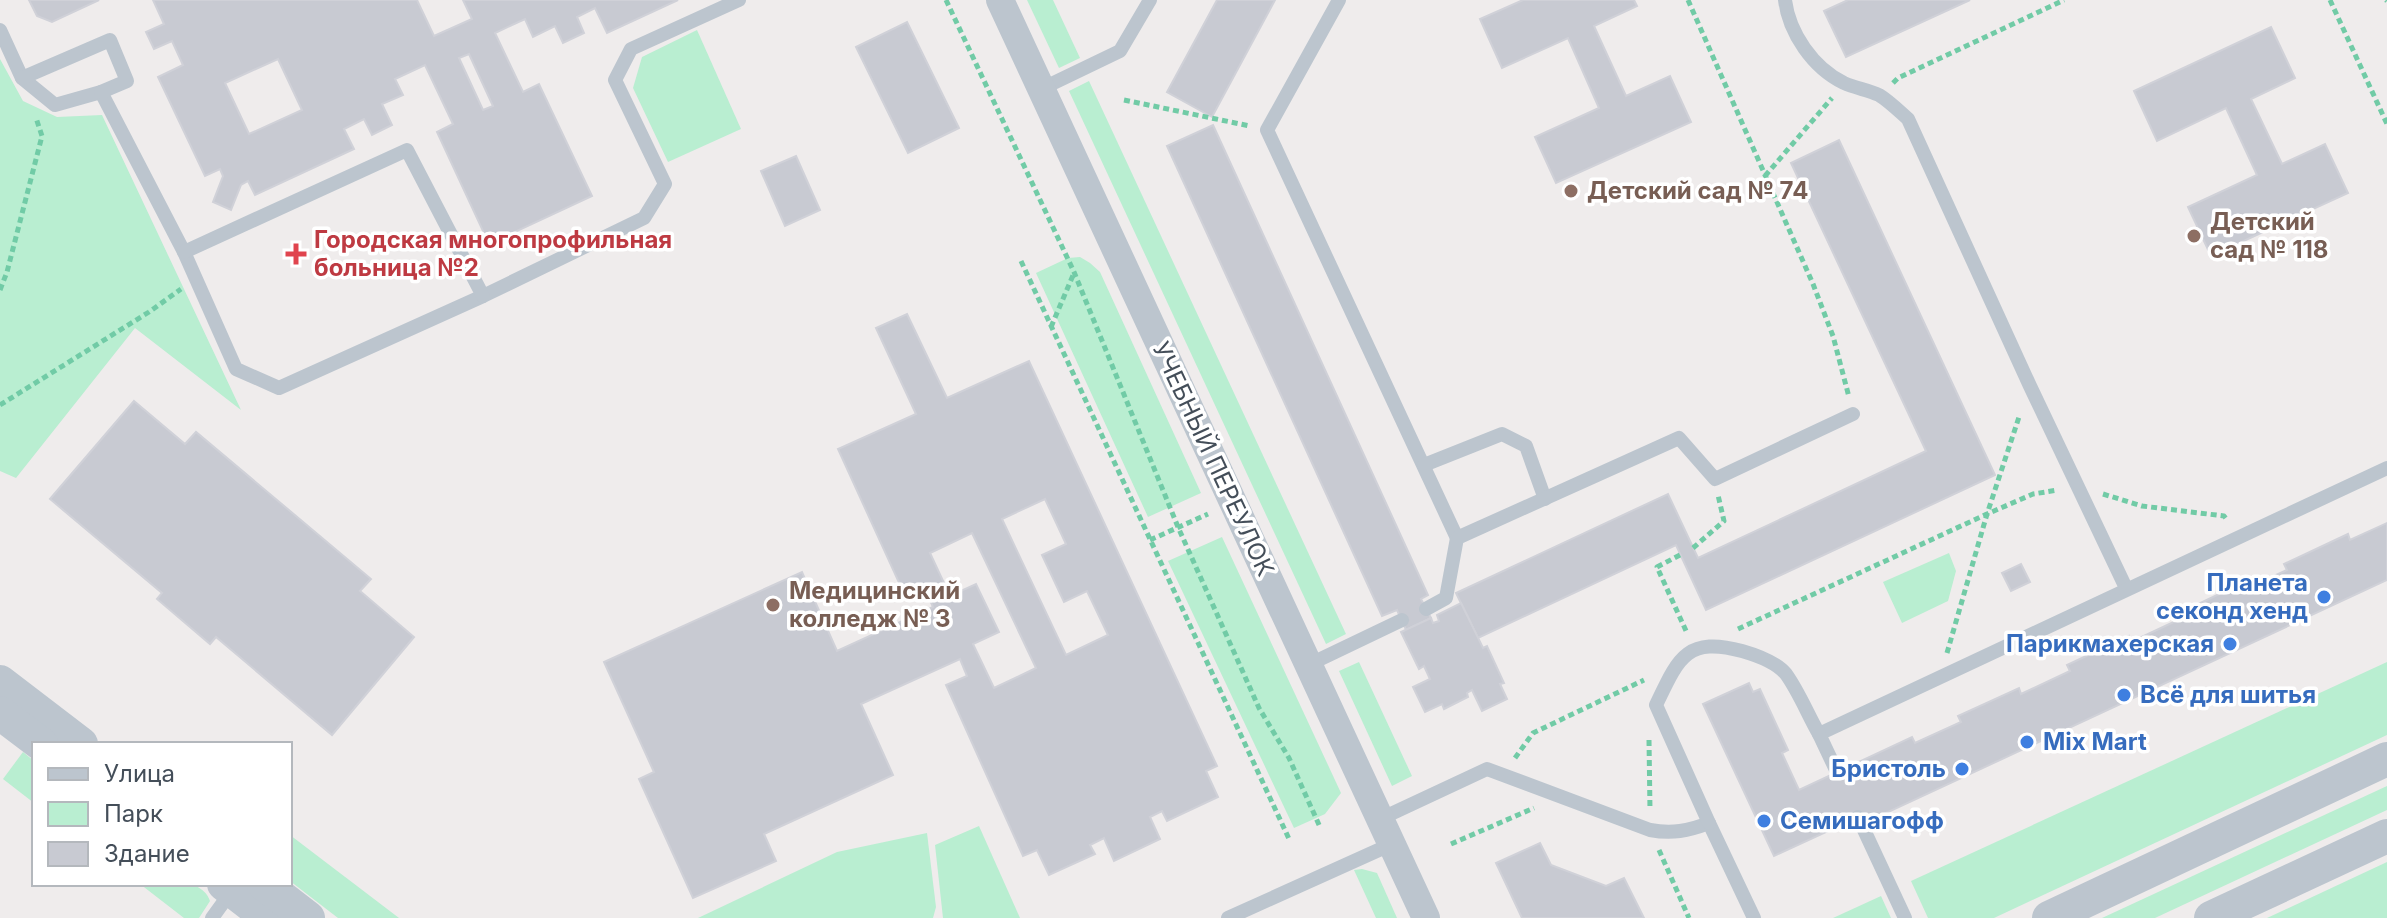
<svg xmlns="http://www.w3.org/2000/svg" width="2387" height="918" viewBox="0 0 2387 918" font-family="Inter,sans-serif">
  <rect width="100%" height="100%" fill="#efecec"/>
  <!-- green -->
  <g fill="#b9eed1">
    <path d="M1027 0H1053L1080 58 1059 68Z"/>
    <path d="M697 30 741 129 668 162 633 88 642 57Z"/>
    <path d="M0 59 23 101 57 117 102 115 241 410 135 328 16 478 0 471Z"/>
    <path d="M1089 81 1346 634 1326 644 1069 91Z"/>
    <path d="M1080 257 1090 263 1100 272 1201 493 1148 517 1036 273 1068 258Z"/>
    <path d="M1222 537 1341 793 1325 814 1294 828 1168 561Z"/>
    <path d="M1949 553 1956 571 1948 601 1902 623 1883 582Z"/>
    <path d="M1359 662 1412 776 1392 786 1339 671Z"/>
    <path d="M2387 662V735L1994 918H1928L1911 881Z"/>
    <path d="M23 752 34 761V803L3 779Z"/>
    <path d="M2387 786V810L2155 918H2102Z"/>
    <path d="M979 826 1020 918H943L935 845Z"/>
    <path d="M927 833 936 907 933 918H698L837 852Z"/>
    <path d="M290 835 399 918H338L290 881Z"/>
    <path d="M2387 862V918H2267Z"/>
    <path d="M1362 869 1377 873 1397 918H1376L1354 870Z"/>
    <path d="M140 884C162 884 201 875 210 901L199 918H184Z"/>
    <path d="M1881 896 1891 918H1833Z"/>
  </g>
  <!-- building -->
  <g fill="#c8cad2" stroke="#d0d1d8" stroke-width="2" fill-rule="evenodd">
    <path d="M29 0H99L52 22 37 16Z"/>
    <path d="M153 0H417L434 36 472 19 463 0H678L607 33 595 8 577 17 584 33 563 43 555 26 533 37 525 19 495 33 523 92 539 84 592 196 489 244 437 132 453 124 425 65 395 79 403 95 382 104 392 125 372 135 364 119 344 129 354 149 255 195 248 181 241 185 231 210 213 202 223 176 220 169 205 176 158 77 183 65 172 41 154 49 146 32 164 24ZM469 54 493 106 483 110 459 58ZM278 59 302 110 249 134 225 83Z"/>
    <path d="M1217 0H1275L1212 117 1167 92Z"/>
    <path d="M1523 0H1634L1637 6 1594 26 1626 96 1670 76 1691 122 1556 183 1535 137 1599 108 1568 38 1502 68 1480 19Z"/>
    <path d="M1848 0H1970L1846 57 1824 11Z"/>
    <path d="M907 22 959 128 908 153 856 47Z"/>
    <path d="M2271 27 2295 78 2251 99 2282 164 2325 144 2348 193 2211 256 2188 207 2257 175 2226 108 2157 141 2134 91Z"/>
    <path d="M1213 125 1428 595 1421 599 1431 618 1406 630 1397 610 1382 616 1167 146Z"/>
    <path d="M1839 140 1995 475 1706 610 1676 545 1478 638 1456 593 1668 494 1698 558 1926 451 1791 163Z"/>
    <path d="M796 156 820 210 785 226 761 171Z"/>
    <path d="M907 314 947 398 1029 361 1217 766 1206 771 1218 797 1167 821 1162 811 1150 817 1160 839 1114 861 1104 838 1090 845 1095 854 1049 875 1037 850 1023 856 946 685 967 676 960 659 861 704 893 775 764 834 776 861 693 898 639 779 654 772 604 662 802 572 837 651 933 607 925 589 906 598 838 449 916 414 876 328ZM1045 499 1066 544 1042 555 1064 602 1087 591 1108 635 1066 655 1002 519ZM972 533 1036 668 994 688 973 644 999 632 976 584 950 596 930 553Z"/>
    <path d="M134 401 185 444 196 432 371 579 360 591 414 637 332 735 216 637 210 644 157 599 162 593 50 499Z"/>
    <path d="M2387 523V580L1871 820 1867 813 1774 856 1703 704 1749 683 1753 692 1760 689 1788 750 1782 753 1799 790 1912 737 1915 743 1961 722 1958 716 2019 688 2021 694 2070 671 2067 665 2129 636 2131 642 2178 620 2175 615 2238 585 2241 591 2287 570 2284 564 2348 534 2350 540Z"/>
    <path d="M2021 564 2030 582 2011 591 2002 573Z"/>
    <path d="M1461 603 1483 648 1487 646 1504 683 1500 684 1507 699 1482 711 1472 690 1467 693 1468 697 1444 709 1442 704 1425 712 1413 687 1430 679 1424 666 1419 669 1401 632 1431 618 1433 623 1439 621 1437 615Z"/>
    <path d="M1540 843 1551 865 1606 886 1624 878 1644 918H1522L1496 863Z"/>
  </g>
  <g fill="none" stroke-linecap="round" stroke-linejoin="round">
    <!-- path -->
    <g stroke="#71cba6" stroke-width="5" stroke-dasharray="6 4" stroke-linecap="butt">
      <path d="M946 0 1074 272 1178 527 1259 708 1289 758 1320 827"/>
      <path d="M1688 0 1813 284 1833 336 1849 397"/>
      <path d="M2330 0 2387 124"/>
      <path d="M2386 0 2387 1"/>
      <path d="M1893 83 1898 78 2064 0"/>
      <path d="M1124 100 1250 126"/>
      <path d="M1765 176 1832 98"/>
      <path d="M1021 261 1290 841"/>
      <path d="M0 290 7 272 42 136 36 118"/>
      <path d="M1051 327 1074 273"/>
      <path d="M0 405 149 312 181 289"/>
      <path d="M2103 494 2142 506 2224 516 2228 521"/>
      <path d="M1150 540 1208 514"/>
      <path d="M1693 548 1724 521 1718 495"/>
      <path d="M1680 555 1657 567 1687 633"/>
      <path d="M1738 629 1987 514 2033 494 2058 490"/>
      <path d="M1947 653 1987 514 2020 414"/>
      <path d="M1649 740 1650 810"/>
      <path d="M1515 758 1533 733 1644 680"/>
      <path d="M1451 844 1534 808"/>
      <path d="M1659 850 1689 918"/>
    </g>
    <!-- service -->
    <g stroke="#bcc5ce" stroke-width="14">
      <path d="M1339 0 1267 130 1457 538"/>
      <path d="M1785 0C1789 33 1813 68 1844 83 1855 88 1868 90 1879 95 1889 101 1899 111 1908 119L2030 386 2126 588"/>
      <path d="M0 30 22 78 55 105 101 92 184 252 236 369 279 388 483 296 644 218 665 184 615 80 631 49 739 0"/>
      <path d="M22 78 110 40 127 81 101 92"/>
      <path d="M1041 89 1120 51 1150 0"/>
      <path d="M184 252 407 150 483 296"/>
      <path d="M1424 465 1502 434 1526 446 1545 499"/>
      <path d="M1426 609 1446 598 1457 538 1679 438 1715 479 1853 414"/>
      <path d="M1308 665 1402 620"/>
      <path d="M1837 772 1819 734 2387 468"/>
      <path d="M1858 817 1905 918"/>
      <path d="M1380 819 1487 769 1650 830C1672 834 1688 831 1709 823L1754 918"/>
      <path d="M1709 823 1656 705C1678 659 1686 636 1742 651 1756 655 1776 662 1786 674 1799 692 1808 715 1819 734"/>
      <path d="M212 918 233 889"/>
      <path d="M1228 918 1392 844"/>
    </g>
    <!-- minor -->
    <path stroke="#bcc5ce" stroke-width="28" d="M1000 0 1426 918"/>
    <!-- tertiary -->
    <g stroke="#bcc5ce" stroke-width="34">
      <path d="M0 682 81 744"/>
      <path d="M0 713 41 744"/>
      <path d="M224 884 268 918"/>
      <path d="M264 884 308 918"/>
      <path d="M2049 918 2387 759"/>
      <path d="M2211 918 2387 836"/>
    </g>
  </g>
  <!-- markers -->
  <g fill="#8d6e63" stroke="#fff" stroke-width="3">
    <circle cx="1571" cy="191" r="8"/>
    <circle cx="2194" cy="236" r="8"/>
    <circle cx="773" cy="605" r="8"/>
  </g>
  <path fill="#e0444e" stroke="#fff" stroke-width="3" d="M292 242h8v8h8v8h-8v8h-8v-8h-8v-8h8z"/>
  <g fill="#3f7fe0" stroke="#fff" stroke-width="3">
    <circle cx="2324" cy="597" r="8"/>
    <circle cx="2230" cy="644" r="8"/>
    <circle cx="2124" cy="695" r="8"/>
    <circle cx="2027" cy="742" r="8"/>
    <circle cx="1962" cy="769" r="8"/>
    <circle cx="1764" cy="821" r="8"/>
  </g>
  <g text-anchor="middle" stroke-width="7" stroke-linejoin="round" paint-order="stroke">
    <!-- education labels -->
    <g font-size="24" font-weight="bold" fill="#785e54" stroke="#fff" text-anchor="start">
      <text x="1587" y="199">Детский сад № 74</text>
      <text x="2210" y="230">Детский<tspan x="2210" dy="28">сад № 118</tspan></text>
      <text x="789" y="599">Медицинский<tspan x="789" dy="28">колледж № 3</tspan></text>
    </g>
    <!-- health labels -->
    <g font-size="24" font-weight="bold" fill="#be3a42" stroke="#fff" text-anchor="start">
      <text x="314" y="248">Городская многопрофильная<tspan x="314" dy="28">больница №2</tspan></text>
    </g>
    <!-- street labels -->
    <g font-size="24" fill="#444e59" stroke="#fff">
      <text transform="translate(1213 459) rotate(65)" y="8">УЧЕБНЫЙ ПЕРЕУЛОК</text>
    </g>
    <!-- shop labels -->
    <g font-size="24" font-weight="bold" fill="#366cbe" stroke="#fff" text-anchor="end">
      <text x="2308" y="591">Планета<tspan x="2308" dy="28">секонд хенд</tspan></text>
      <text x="2214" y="652">Парикмахерская</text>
      <text x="2140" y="703" text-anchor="start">Всё для шитья</text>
      <text x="2043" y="750" text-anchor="start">Mix Mart</text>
      <text x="1946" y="777">Бристоль</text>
      <text x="1780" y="829" text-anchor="start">Семишагофф</text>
    </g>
  </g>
  <!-- legend -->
  <rect x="32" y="742" width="260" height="144" fill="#ffffff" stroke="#b4b8bd" stroke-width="2"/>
  <rect x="48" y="768" width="40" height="12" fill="#bcc5ce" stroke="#b4b8bd" stroke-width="2"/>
  <text x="104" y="782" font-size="24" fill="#444e59">Улица</text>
  <rect x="48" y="802" width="40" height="24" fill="#b9eed1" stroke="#b4b8bd" stroke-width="2"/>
  <text x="104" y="822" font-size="24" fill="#444e59">Парк</text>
  <rect x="48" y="842" width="40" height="24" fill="#c8cad2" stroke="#b4b8bd" stroke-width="2"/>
  <text x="104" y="862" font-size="24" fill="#444e59">Здание</text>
</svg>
